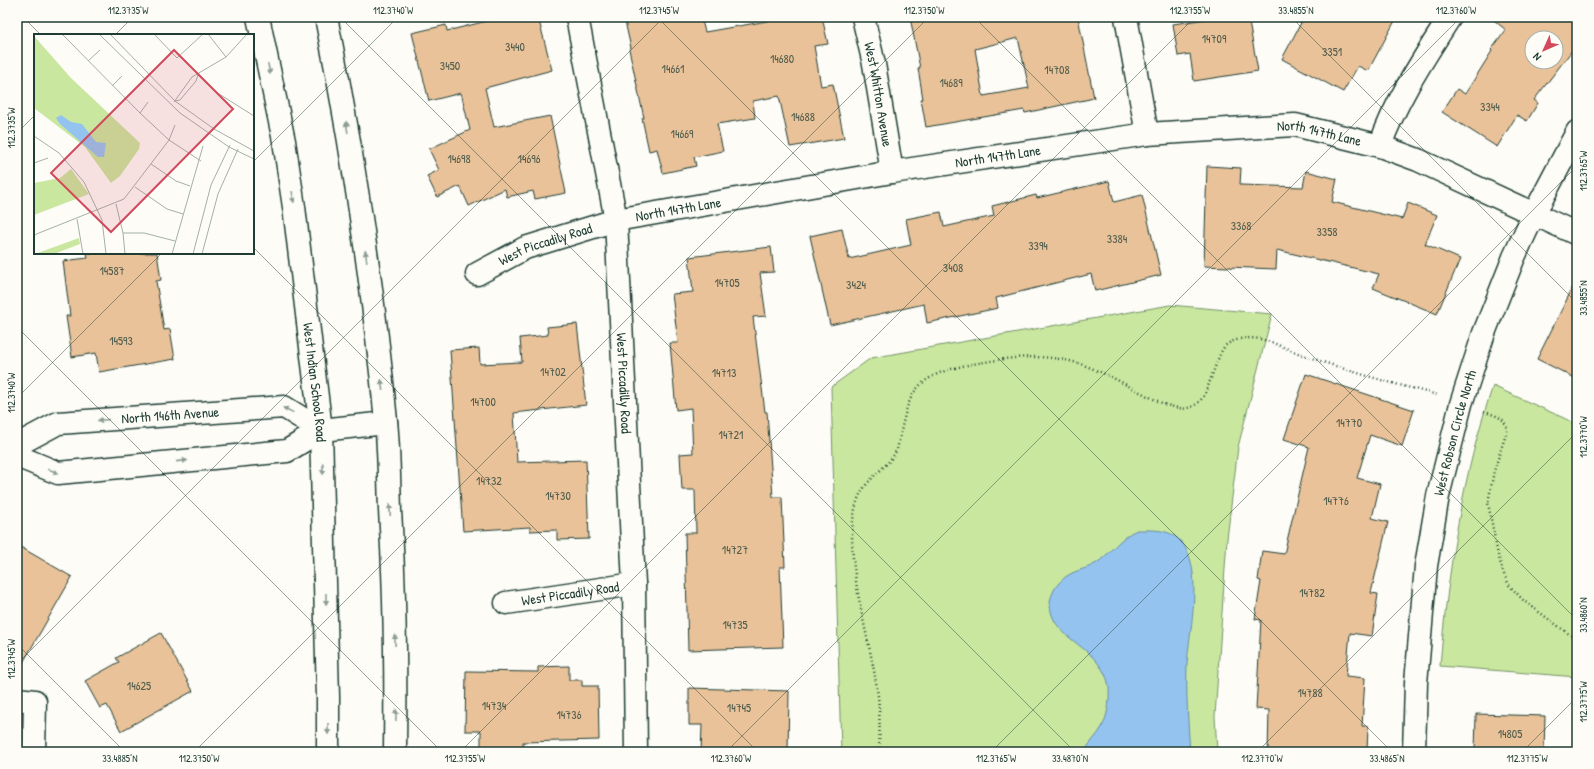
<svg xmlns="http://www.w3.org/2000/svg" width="1594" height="769" font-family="'Patrick Hand',sans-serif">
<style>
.green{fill:#c9e79e;stroke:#749269}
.water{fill:#95c3f0;stroke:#668da5}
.building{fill:#e9c299;stroke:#1f3d34;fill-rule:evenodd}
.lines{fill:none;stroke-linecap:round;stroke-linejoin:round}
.minor-casing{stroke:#1f3d34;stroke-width:25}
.major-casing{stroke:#1f3d34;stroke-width:25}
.path{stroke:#1f3d34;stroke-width:2.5;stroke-dasharray:1 3;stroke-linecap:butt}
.minor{stroke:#fdfcf7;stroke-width:22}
.major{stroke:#fdfcf7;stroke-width:22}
.oneway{fill:#8e9c96}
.ticks{fill:none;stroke:#1f3d34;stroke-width:1;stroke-opacity:0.45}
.labels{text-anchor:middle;stroke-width:4;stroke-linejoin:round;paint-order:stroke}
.number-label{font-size:12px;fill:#525e4d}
.street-label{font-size:14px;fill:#1f3d34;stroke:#fdfcf7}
.inset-road{fill:none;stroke:#a4b0a9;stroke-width:1}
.view{fill:#d1495b;fill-opacity:0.15;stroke:#d1495b;stroke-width:2}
.inset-edge{fill:none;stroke:#1f3d34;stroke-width:2}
.neatline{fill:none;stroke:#1f3d34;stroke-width:1.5}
.ticks-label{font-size:10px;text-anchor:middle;fill:#1f3d34}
</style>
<rect width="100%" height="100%" fill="#fdfcf7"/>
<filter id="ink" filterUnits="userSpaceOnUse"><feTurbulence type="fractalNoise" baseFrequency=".025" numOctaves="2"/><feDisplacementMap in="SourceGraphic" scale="8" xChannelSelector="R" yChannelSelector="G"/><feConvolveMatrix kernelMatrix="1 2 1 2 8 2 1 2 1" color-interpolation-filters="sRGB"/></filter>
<g filter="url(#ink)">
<!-- green -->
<g class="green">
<polygon points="1170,305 1272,314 1238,447 1227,539 1221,627 1215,716 1217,752 841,752 831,387 871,358"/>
<path d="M1493,386L1577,424V677L1440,666C1448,571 1462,476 1493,386Z"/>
</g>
<!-- water -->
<path class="water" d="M1137,530C1149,530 1163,529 1173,535C1208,555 1189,631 1187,664C1186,694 1188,723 1190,752H1084C1088,745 1094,739 1099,732C1107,721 1110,702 1109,688C1108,678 1103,669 1096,661C1081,642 1050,632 1050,603C1051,592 1058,582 1067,576C1076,570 1086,569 1095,564C1111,554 1119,537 1137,530Z"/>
<!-- building -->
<g class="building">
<polygon points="503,17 538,17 552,70 485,88 494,127 550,116 566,193 535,199 533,191 507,197 505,189 469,206 460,186 437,197 427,176 439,170 429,149 470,130 461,93 429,101 412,33 446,25 447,31"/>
<polygon points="624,17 701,17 705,32 790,17 822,17 828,44 814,46 821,86 833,84 844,138 790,147 779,96 753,101 755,118 717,124 723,151 694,157 696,166 663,173 657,149 649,151 642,118 644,118 629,49 631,48"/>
<path d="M910,17H1078L1094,98L1025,113L1024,110L926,127L921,99H923L918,68H920ZM1018,38L1029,88L983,96L975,49Z"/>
<polygon points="1220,17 1248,17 1258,71 1194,81 1190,54 1178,56 1173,24"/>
<polygon points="1304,17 1397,17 1368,71 1358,66 1343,92 1282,59"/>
<path d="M1490,17H1577V44L1534,100L1538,103L1527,121L1517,115L1497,147L1442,112L1457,89L1465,94L1492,51L1491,50L1506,30ZM1532,38H1556V62H1532Z"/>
<polygon points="1207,166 1241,168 1240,185 1303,187 1306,171 1337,179 1332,202 1402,219 1408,203 1437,215 1425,244 1460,259 1437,314 1373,288 1379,274 1277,250 1276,269 1204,266"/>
<polygon points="1109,181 1114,202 1142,195 1161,275 1095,291 1091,274 996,298 998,308 927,323 924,304 830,325 810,236 842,229 849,259 911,245 906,219 941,212 944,227 994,216 992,206 1036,195 1037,198"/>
<polygon points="771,247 774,272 760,273 766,316 753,317 765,412 767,412 773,497 782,497 785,567 780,567 783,647 688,650 685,533 696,533 695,490 682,490 680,454 693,453 691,408 676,410 670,343 678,343 672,294 693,292 689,257"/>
<polygon points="87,253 157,253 161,280 156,281 164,330 170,329 175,359 99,372 96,353 72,357 66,316 70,316 63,261 88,258"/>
<polygon points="1577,279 1577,379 1537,359"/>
<polygon points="577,324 586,405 514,413 517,462 586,460 589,539 557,540 557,530 530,531 530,527 463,531 450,350 479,348 480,364 522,362 520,338 548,335 547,327"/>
<polygon points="1306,374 1414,410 1402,446 1370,435 1357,478 1380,484 1372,518 1388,522 1371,593 1378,594 1372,636 1350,633 1346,676 1365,678 1362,726 1368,726 1367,752 1268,752 1269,710 1256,709 1261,620 1255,619 1261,581 1258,580 1262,551 1284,554 1309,447 1284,439"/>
<polygon points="17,545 72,577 17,673"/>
<polygon points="161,633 193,691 121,731 107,705 100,708 85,681 119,662 116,658"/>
<polygon points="569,666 569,680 582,680 582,686 598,686 599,740 523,742 523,748 481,748 481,731 465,731 466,671 538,672 538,667"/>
<polygon points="689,688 789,691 788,752 701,752 702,725 689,725"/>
<polygon points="1476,714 1545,716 1544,752 1475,752"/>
</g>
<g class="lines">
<defs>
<g id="minor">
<path id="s1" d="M577,17L616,220L634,584L636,752"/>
<path id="s2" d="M863,17L874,64L892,172"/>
<polyline points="1126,17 1147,134"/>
<path d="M1380,146C1396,100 1424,58 1450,17"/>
<path id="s3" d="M477,274L525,248L616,220L892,172L1147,134L1295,125L1380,146L1418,160L1577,234"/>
<path id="s4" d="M17,445L58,423L284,407L321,430"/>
<polyline points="17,456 58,473 287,451 321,430 386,423"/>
<path id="s5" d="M506,603L634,584"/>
<polyline points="17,699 35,701 34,752"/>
<path id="s6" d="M1414,752L1416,683L1426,566L1438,496L1461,404L1484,333L1514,257L1534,214L1577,132"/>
</g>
<g id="major">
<path id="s7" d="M258,17L284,141L294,207L321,430L328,697V752"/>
<path d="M326,17C353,151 373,286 386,421C389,451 389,481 390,510C395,591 396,671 395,752"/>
</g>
</defs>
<!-- minor casing -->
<use href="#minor" class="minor-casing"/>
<!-- major casing -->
<use href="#major" class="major-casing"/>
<!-- path -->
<g class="path">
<path d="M1484,412C1495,415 1507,418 1507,431L1494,471L1488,503L1498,555L1503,572L1509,585L1524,601L1577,640"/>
<path d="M879,752C880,729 880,705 876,682C868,631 840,547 858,499C867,476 888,469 897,449C902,431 904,407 915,391C928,374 949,369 968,365C1010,357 1051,351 1091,368C1116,378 1140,393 1164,404C1182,410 1192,412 1204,396C1209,386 1219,352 1225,346C1234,338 1249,337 1260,339C1277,343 1293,352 1309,357C1351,372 1394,384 1438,395"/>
</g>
<!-- minor -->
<use href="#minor" class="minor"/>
<!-- major -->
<use href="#major" class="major"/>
</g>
<!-- one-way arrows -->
<defs><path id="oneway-solid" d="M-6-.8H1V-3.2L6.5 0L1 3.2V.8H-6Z"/></defs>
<g class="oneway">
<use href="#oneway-solid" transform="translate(269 69) rotate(78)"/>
<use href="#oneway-solid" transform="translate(347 127) rotate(-98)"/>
<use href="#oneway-solid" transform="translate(293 197) rotate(81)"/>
<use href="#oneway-solid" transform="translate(366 256) rotate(-98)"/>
<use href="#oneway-solid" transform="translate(382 385) rotate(-96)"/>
<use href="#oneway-solid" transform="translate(288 410) rotate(-154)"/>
<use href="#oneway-solid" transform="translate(103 420) rotate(176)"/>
<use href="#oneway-solid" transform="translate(182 461) rotate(-6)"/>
<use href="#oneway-solid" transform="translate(323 469) rotate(89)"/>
<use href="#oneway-solid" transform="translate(53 471) rotate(20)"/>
<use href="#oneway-solid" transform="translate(390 510) rotate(-93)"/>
<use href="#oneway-solid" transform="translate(326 599) rotate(89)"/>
<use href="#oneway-solid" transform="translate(395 640) rotate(-91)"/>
<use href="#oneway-solid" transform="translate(396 715) rotate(-89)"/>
<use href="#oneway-solid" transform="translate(328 729) rotate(90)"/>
</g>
</g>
<!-- ticks -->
<path class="ticks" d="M23,17L41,35M340,17L1075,752M657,17L1392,752M974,17L1577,620M1291,17L1577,303M115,35L133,17M17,133L35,115M253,162L398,17M253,247L758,752M17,327L442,752M17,398L162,253M17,644L125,752M17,664L664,17M194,752L929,17M460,752L1195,17M726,752L1461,17M991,752L1577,166M1257,752L1577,432M1522,752L1577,697"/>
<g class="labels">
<!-- number labels -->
<g class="number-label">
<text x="1214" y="43">14709</text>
<text x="515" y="51">3440</text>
<text x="1332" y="56">3351</text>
<text x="782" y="63">14680</text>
<text x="450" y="70">3450</text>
<text x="673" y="73">14661</text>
<text x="1057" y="74">14708</text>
<text x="951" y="87">14689</text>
<text x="1490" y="111">3344</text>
<text x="803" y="121">14688</text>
<text x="682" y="138">14669</text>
<text x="459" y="163">14698</text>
<text x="529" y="163">14696</text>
<text x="1241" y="230">3368</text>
<text x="1327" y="236">3358</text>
<text x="1117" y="243">3384</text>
<text x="1038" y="250">3394</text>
<text x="953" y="272">3408</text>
<text x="112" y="275">14587</text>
<text x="727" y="287">14705</text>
<text x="856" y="289">3424</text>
<text x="121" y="345">14593</text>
<text x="553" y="376">14702</text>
<text x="724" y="377">14713</text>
<text x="483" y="406">14700</text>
<text x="1349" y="427">14770</text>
<text x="731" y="439">14721</text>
<text x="489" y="485">14732</text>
<text x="558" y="500">14730</text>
<text x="1336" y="505">14776</text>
<text x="735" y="554">14727</text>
<text x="1312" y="597">14782</text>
<text x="735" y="629">14735</text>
<text x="139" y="690">14625</text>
<text x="1310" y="697">14788</text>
<text x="494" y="710">14734</text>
<text x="739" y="712">14745</text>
<text x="569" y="719">14736</text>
<text x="1510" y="738">14805</text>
</g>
<!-- street labels -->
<g class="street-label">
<text dy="5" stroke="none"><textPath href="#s2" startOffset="79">West Whitton Avenue</textPath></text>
<text dy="5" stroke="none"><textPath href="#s3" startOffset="861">North 147th Lane</textPath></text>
<text dy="5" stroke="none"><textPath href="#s3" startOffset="537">North 147th Lane</textPath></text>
<text dy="5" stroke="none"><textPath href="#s3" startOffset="213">North 147th Lane</textPath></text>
<text dy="5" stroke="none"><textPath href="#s3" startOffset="75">West Piccadily Road</textPath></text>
<text dy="5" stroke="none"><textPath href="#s7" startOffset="370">West Indian School Road</textPath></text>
<text dy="5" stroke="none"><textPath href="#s1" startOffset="370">West Piccadilly Road</textPath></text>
<text dy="5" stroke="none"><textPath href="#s4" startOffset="159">North 146th Avenue</textPath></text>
<text dy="5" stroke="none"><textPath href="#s6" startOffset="323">West Robson Circle North</textPath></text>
<text dy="5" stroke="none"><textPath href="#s5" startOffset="65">West Piccadily Road</textPath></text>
</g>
</g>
<!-- overview -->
<g transform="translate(34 34)">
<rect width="220" height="220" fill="#fdfcf7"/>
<path d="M0,2L37,44L106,109L105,115L86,142L77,149L51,113L0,74ZM37,135L55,160L0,181V149L26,144ZM45,204L46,210L20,220H1Z" fill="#c9e79e"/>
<path d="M27,81L37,88L48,90L62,108L72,109L70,123H64L26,90L22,84Z" fill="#95c3f0"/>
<path class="inset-road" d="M28,0L106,79L135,106L167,127M65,0L146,79L195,113L220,125M76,0L141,67L180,95L220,117M120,0L143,24L169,0M174,0L192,23M54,27L66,16M164,41L182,58L220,82M78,52L88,42M141,67L146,66L162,47L164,41M140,68L158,43L192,23L213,0M106,79L114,68M0,102L25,119L50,148L68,186L72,220M0,129L14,124M117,130L142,147L156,152M101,153L133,175L149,180M82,170L89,199L91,220M43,185L49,220M89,199H110L141,207M0,201L90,165L135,106L141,91M138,220L169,112M159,220L177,151L196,111M168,220L184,160L204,115"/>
<path class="view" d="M140,16L199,75L77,198L17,139Z"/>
<rect width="220" height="220" class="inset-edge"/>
</g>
<!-- margin -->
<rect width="1594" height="769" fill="none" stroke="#fdfcf7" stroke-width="44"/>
<!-- north arrow -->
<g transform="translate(1544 50) rotate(225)"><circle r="19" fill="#fdfcf7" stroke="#a4b0a9"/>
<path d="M0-3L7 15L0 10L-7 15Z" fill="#d1495b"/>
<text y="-6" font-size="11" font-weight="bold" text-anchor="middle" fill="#1f3d34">N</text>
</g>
<rect x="22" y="22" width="1550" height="725" class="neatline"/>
<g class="ticks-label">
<text x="128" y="14">112.3735°W</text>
<text x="393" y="14">112.3740°W</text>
<text x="659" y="14">112.3745°W</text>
<text x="924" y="14">112.3750°W</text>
<text x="1190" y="14">112.3755°W</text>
<text x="1296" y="14">33.4855°N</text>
<text x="1456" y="14">112.3760°W</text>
<text transform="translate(11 128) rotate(-90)" y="4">112.3735°W</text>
<text transform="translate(1583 171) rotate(-90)" y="4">112.3765°W</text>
<text transform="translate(1583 298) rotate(-90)" y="4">33.4855°N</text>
<text transform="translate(11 393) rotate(-90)" y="4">112.3740°W</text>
<text transform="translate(1583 437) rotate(-90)" y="4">112.3770°W</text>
<text transform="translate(1583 615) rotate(-90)" y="4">33.4860°N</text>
<text transform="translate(11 659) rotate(-90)" y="4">112.3745°W</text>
<text transform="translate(1583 702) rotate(-90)" y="4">112.3775°W</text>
<text x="120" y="762">33.4885°N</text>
<text x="199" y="762">112.3750°W</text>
<text x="465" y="762">112.3755°W</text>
<text x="731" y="762">112.3760°W</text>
<text x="996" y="762">112.3765°W</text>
<text x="1070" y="762">33.4870°N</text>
<text x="1262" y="762">112.3770°W</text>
<text x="1387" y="762">33.4865°N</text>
<text x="1527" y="762">112.3775°W</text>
</g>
</svg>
